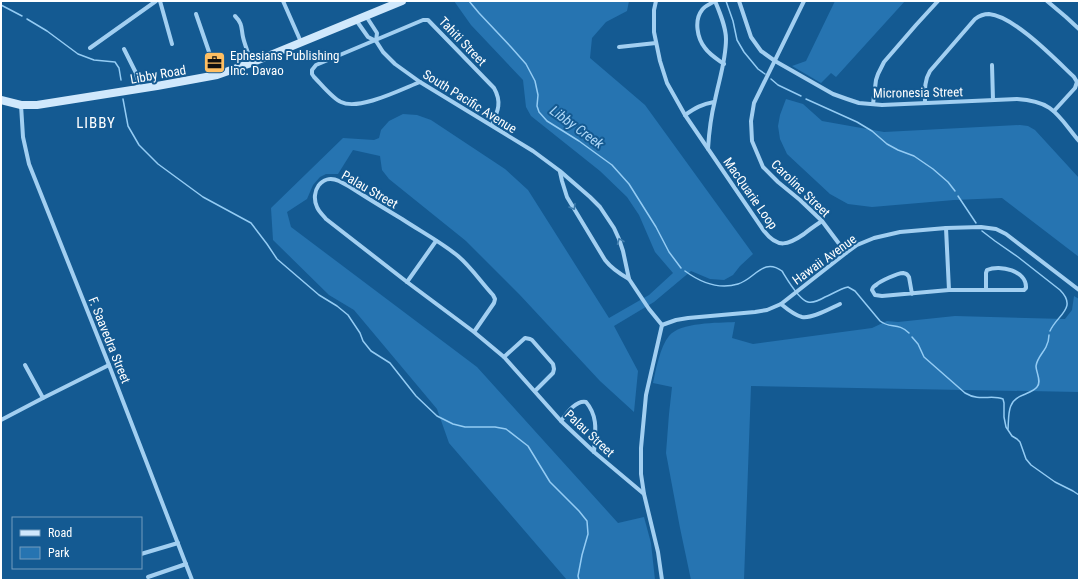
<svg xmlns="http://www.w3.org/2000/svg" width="1080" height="581" font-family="'Roboto Condensed',sans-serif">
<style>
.green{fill:#2674b1}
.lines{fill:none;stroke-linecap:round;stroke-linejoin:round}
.stream{stroke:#94ccf4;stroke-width:1.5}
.minor{stroke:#a2cff1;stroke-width:4}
.secondary{stroke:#d0e8fc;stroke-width:8}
.oneway{stroke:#3f7dae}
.labels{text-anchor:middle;stroke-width:4;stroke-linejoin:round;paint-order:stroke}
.street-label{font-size:13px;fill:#fff;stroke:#145a92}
.poi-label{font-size:13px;fill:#fff;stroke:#145a92;text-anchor:start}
.water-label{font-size:14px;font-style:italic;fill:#aed8f8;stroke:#145a92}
.quarter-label{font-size:15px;letter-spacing:1px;fill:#fff;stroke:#145a92}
</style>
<rect width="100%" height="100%" fill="#145a92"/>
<!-- green -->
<g class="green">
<polygon points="454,1 629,1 627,11 606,22 592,38 590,58 645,105 753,254 740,266 733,275 724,280 710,279 691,271 654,302 614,326 638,371 634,412 600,381 519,294 466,241 389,179 382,170 380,156 353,150 338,174 326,174 320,177 313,185 307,199 287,212 291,227 477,367 618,523 644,517 651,543 655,580 567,580 449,443 437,409 354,310 329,295 273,240 271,208 343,138 374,140 379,138 381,130 389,121 403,114 417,115 431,120 505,169 528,190 609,318 649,295 673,273 655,252 639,215 627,197 600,171 531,116 526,107 523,80 471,25"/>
<polygon points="835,1 905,1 836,77 831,73 821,83 792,66 806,61"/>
<polygon points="786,99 803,104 822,121 884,132 1020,125 1028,126 1035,130 1079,178 1079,257 1002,198 954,200 872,207 848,204 830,194 787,154 780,139 778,126 780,115"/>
<path d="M1074,296L1079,299V392L751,386L744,580H691L680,528L666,453L669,414L672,387L653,383C656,369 660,347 669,336C680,322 718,323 735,322L732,338L753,344L872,328L887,321L898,322L955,316L1065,319L1072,310Z"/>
</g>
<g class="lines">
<!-- stream -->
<g class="stream">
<polyline points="469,1 479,13 511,47 526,64 535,81 538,95 537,106 539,112 547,121 579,141 612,165 629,184 656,227 669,252 681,268"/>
<polyline points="726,1 733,21 737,40 744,52 758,69 765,74"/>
<polyline points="1,5 22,16"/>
<polyline points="27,19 47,31 78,54 94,60 115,62 119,68 121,80"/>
<polyline points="771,79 778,85 801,96"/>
<polyline points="123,99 128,126 139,145 158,164 203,197 251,223 267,244 277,259 319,295 337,306 348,315 360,333 363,341 371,351 390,363 416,396 437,416 453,424 465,427 495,427 506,429 528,446 550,482 579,511 587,521 588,534 582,555 578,576 579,580"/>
<polyline points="806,99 857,122 872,131 887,144 898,150 914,156 933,169 948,182 955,191"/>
<polyline points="958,196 976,223"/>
<path d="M982,231L995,241L1018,257L1060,290C1078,308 1057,315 1050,331"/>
<path d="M685,271C700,282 719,290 738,284C755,279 763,257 782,271C787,279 799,300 808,302C813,303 820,300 825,297C833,294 839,289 848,287L855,291L880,321C890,329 898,322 909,333"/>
<path d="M912,337L918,344L924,357L965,393C980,402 991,394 1003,399L1004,403V417L1006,427L1012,436L1017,439L1020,442L1026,459L1031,465L1055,482L1073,491L1079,495"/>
<path d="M1008,429C1009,414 1007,401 1023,395C1027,393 1034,391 1037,387C1042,382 1036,372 1036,366C1037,358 1043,353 1046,347C1048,343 1049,339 1049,335"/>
</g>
<!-- minor -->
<g class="minor">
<polyline points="160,1 172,44"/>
<polyline points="283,1 301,42"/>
<path d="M656,1L654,10V32L660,61L667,83L685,115L764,231C778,249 788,245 804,234C810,229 816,225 822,221"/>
<path d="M715,1C711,4 705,5 702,10C694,20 697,38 705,48C710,55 717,59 724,64"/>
<path d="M739,1L751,37L761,51L775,61L833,94L847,99L859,103L882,105L1017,99C1054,101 1058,116 1079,141"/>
<polyline points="804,1 754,103 751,121 752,141 763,167 778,182 800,200 822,221 846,253"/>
<polyline points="1047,1 1066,17 1079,29"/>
<polyline points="196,14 217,75"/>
<path d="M235,16C243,24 241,28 243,37C245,46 249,54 251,63"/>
<polyline points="366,16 377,33 376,41"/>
<polyline points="356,20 368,37 376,41 383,52 395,64 420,82 533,151 560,171 590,197 600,207 614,228 619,239 623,251 629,279 649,309 662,325 646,395 641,448 641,474 644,494 658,552 662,580"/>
<polyline points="619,47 656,43"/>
<polyline points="90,48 156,1"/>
<polyline points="124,49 136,73 139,89"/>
<polyline points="992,65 993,100"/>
<path d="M420,82C402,89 359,111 341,102C333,99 321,84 314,77L312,74V70L316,65L423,20H428L494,88C502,102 498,111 492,125"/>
<path d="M925,103C925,91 924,81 930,71L975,19C979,16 984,14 989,14C1014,16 1056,60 1074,77L1077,82L1075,88L1054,111"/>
<polyline points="873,104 876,80 878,74 884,62 916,25 938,1"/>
<polyline points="21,105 23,137 29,164 109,365 192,580"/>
<path d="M685,115C695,108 702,104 714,102"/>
<path d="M708,149C709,132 711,116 715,100C719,80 726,60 726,39C726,27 720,13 715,1"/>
<path d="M560,172L562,181L567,197L605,260C612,269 620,274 629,279"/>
<polyline points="946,228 949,290"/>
<polyline points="407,282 436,241"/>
<path d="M912,294L909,277C907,274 907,274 903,273C898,273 880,281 876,285C873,287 873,287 872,290L875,295L882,296L949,290H1024L1026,288C1027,271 1000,264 987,270L986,273V290"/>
<path d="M781,304C787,309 794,315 802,317C812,319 831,308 840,304"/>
<polyline points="662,325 676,320 688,318 755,312 767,310 781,304 846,253 857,245 874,238 900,232 946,228 981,227 996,229 1006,234 1079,290"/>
<path d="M474,332L494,303L495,299L493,295C481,282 471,267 458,256C441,242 420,231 402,219C387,210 372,201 358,192C352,188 345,184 339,181C321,173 310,192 317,207C319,212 323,215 326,219L407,282L474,332L504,357L561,421L594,452L644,494"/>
<polyline points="504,357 525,338 530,339 532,340 553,364 554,369 553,373 535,391"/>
<polyline points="25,365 43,398"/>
<polyline points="1,420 43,398 109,365"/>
<path d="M561,421C567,413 576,400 586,402C599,417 595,434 594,452"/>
<polyline points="141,554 178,543"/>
<polyline points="148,577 186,564"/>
</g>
<!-- secondary -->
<polyline class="secondary" points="1,100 21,105 37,105 157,86 217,75 251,63 402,1"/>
</g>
<!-- one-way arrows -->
<defs><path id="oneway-chevron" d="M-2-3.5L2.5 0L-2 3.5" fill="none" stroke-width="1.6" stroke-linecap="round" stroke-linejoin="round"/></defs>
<g class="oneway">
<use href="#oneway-chevron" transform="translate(573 207) rotate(59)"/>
<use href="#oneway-chevron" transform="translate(620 241) rotate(-112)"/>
</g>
<!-- icons -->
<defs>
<symbol id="office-square" viewBox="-11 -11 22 22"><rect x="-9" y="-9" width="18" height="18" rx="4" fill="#ffbf62" stroke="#145a92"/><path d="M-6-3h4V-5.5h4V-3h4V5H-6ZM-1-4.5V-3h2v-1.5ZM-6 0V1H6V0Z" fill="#111"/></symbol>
</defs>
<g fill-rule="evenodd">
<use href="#office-square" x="202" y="50" width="25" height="25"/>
</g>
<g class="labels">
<!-- street labels -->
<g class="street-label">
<text transform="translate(463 41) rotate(46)" y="5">Tahiti Street</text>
<text transform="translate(158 74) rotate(-10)" y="5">Libby Road</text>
<text transform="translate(918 92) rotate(-1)" y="5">Micronesia Street</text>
<text transform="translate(470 101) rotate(32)" y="5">South Pacific Avenue</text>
<text transform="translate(801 188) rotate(44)" y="5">Caroline Street</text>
<text transform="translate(370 189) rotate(30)" y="5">Palau Street</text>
<text transform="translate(751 193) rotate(55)" y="5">MacQuarie Loop</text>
<text transform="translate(824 259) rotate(-36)" y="5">Hawaii Avenue</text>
<text transform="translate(110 340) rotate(68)" y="5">F. Saavedra Street</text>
<text transform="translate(590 433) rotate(43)" y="5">Palau Street</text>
</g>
<!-- poi labels -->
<g class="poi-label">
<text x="230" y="60">Ephesians Publishing<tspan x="230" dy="15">Inc. Davao</tspan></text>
</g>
<!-- water labels -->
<g class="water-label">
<text transform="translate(577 127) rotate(36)" y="5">Libby Creek</text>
</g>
<!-- quarter labels -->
<g class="quarter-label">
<text x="96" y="128">LIBBY</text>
</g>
</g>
<!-- border -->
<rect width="1080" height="581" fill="none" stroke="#ffffff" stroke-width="4"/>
<!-- legend -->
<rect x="12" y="517" width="130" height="52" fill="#145a92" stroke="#729cbe"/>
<rect x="20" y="530" width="20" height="6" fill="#d0e8fc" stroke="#729cbe"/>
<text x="48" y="537" font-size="12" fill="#ffffff">Road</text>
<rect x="20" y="547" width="20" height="12" fill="#2674b1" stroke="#729cbe"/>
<text x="48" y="557" font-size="12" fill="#ffffff">Park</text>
</svg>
